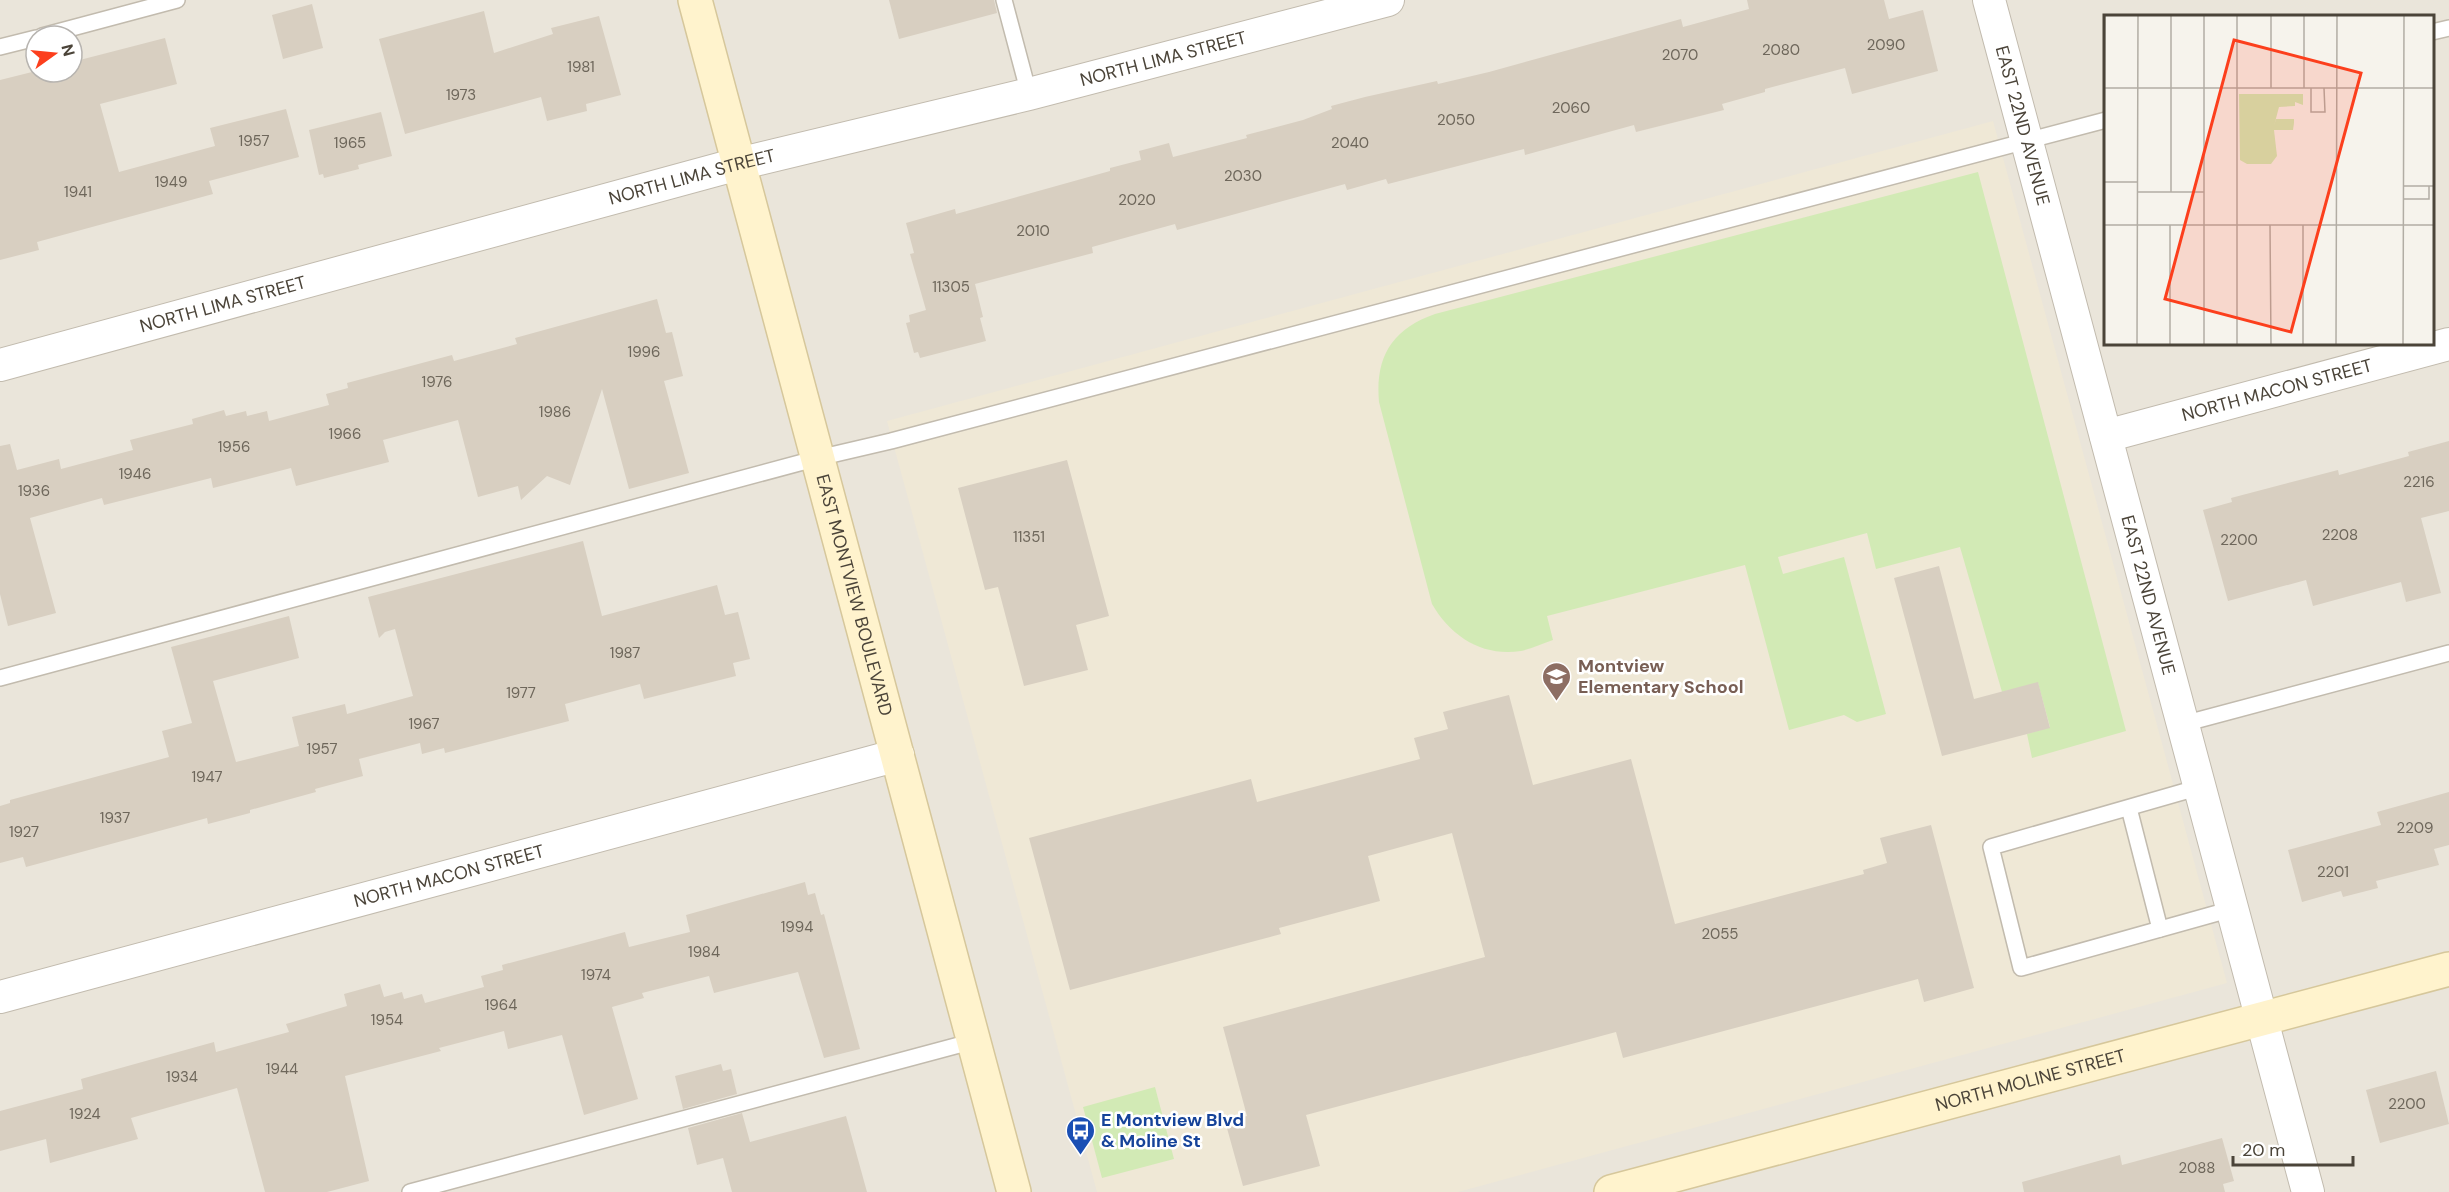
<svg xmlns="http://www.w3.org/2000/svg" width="2449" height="1192" font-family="'DM Sans',sans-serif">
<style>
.residential{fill:#eae5da;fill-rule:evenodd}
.education{fill:#efe8d6}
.green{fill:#d2eab5}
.building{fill:#d8cfc1}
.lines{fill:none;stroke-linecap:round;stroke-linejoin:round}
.lane-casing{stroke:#c2bbae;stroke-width:18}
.street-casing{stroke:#c2bbae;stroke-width:34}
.secondary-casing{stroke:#d6c79b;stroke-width:36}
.lane{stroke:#fff;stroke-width:15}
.street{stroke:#fff;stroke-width:32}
.secondary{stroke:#fff3cd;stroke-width:33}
.labels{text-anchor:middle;stroke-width:5;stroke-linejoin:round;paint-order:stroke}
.number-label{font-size:15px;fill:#6e675b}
.street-label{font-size:18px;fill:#4b4439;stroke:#fff}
.education-label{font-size:18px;font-weight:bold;fill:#785e54;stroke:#fff;text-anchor:start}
.transit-label{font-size:18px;font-weight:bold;fill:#164399;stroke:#fff;text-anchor:start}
.inset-road{fill:none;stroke:#b2ada4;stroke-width:1.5}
.view{fill:#fc3f1d;fill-opacity:0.15;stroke:#fc3f1d;stroke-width:3}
.inset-edge{fill:none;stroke:#4b4439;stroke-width:3}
</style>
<rect width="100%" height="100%" fill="#f6f3ec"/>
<!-- residential -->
<path class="residential" d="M0,0H2449V1192H0ZM2106,16H2432V344H2106ZM36,36H72V72H36Z"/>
<!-- education -->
<polygon class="education" points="1993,121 2227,983 1458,1192 1097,1192 887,421"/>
<!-- green -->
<g class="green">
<path d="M1978,172L2126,731L2032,758L2027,734L2050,727L2038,683L2002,692L1960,547L1876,569L1867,533L1778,557L1783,574L1844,557L1886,714L1857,722L1844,715L1789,730L1745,565L1547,616L1553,640C1543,643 1532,649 1521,651C1483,657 1451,637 1432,604L1379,402C1375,357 1392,329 1435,314Z"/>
<polygon points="1155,1087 1174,1159 1102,1178 1083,1107"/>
</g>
<!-- building -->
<g class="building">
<polygon points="889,0 994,0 997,13 899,39"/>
<polygon points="1747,0 1884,0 1889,19 1923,10 1938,71 1852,94 1845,68 1765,89 1765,92 1722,104 1724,110 1636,132 1634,125 1525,155 1524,149 1388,184 1386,179 1347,190 1345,184 1177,230 1175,224 1092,247 1093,253 975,284 983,317 980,318 986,341 920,358 918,352 914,353 906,323 910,322 909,315 926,310 910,254 914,253 906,223 955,209 956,214 1110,171 1110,168 1141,160 1139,151 1169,143 1173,157 1247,138 1246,135 1303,120 1332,109 1331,106 1365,97 1437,81 1438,84 1489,72 1681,19 1683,27 1749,9"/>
<polygon points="312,4 323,48 283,59 272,15"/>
<polygon points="484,11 494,53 553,34 551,28 599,16 621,95 586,104 587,111 547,121 541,97 405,134 379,39"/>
<polygon points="165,38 177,84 100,104 119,172 215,146 210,128 286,109 299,157 209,181 213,194 37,242 39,250 0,260 0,80 36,71 72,72 72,62"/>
<polygon points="381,112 392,156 358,165 359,169 324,178 323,174 319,175 309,130"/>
<polygon points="657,299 666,333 672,332 683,376 664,381 689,473 629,489 602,389 570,485 547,476 521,500 518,486 478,497 458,420 383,440 389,462 296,486 291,468 213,488 211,478 104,505 102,498 30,518 56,613 8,626 0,594 0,446 10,444 17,470 59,459 61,469 133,450 130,440 193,424 192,419 224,410 226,416 246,411 247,416 267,411 269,421 329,405 326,394 348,388 347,383 452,355 454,361 517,344 515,338"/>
<polygon points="2449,441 2449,511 2421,518 2441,593 2406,602 2401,582 2313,606 2306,580 2228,601 2203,510 2232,502 2231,498 2338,470 2339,475 2409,456 2408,452"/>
<polygon points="1067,460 1109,616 1076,625 1088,670 1024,686 998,587 985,590 958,488"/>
<polygon points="583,541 602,616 717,585 725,615 738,612 750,659 733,663 736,676 644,699 640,684 565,704 569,721 492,741 445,753 444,748 422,754 420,743 359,759 363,776 315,789 316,792 250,810 250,813 208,824 207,818 26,867 23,857 0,863 0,806 10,803 10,800 169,757 162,731 192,723 171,647 289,616 299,658 213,681 236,762 299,746 292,717 345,704 347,714 413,696 395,629 385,632 379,638 368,597"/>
<polygon points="1939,566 1974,699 2038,682 2050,728 1942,756 1894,578"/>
<polygon points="1509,695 1533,785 1631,759 1675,924 1864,874 1863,870 1887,863 1880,838 1931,825 1974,988 1924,1002 1918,979 1623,1058 1616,1032 1306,1115 1320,1166 1243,1186 1225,1121 1247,1116 1223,1027 1485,957 1452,833 1368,856 1380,901 1279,928 1281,934 1070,990 1029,838 1251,779 1257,802 1420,759 1414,738 1448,729 1443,712"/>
<polygon points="2449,792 2449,845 2434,849 2439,865 2376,881 2378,888 2343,897 2341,891 2302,902 2288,850 2381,825 2377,812"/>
<polygon points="805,882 808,895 815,893 821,915 824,914 860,1049 824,1058 798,972 714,993 709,976 642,993 644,998 612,1007 638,1099 584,1115 562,1035 508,1049 504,1031 439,1048 441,1051 345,1076 369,1181 327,1192 265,1192 237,1088 131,1118 138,1139 50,1163 46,1139 0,1151 0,1111 83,1089 81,1079 214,1042 216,1052 289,1032 286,1024 347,1006 344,994 380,984 384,997 402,992 404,999 422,994 425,1003 484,987 481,976 503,970 502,965 625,932 629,947 690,932 686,915"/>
<polygon points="721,1064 723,1071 731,1069 737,1094 683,1109 675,1076"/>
<polygon points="2436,1071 2449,1124 2380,1143 2366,1090"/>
<polygon points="742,1113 750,1142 846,1116 867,1192 732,1192 723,1158 697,1165 688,1128"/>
<polygon points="2222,1138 2234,1181 2223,1184 2225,1192 2024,1192 2022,1182 2120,1155 2122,1165"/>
</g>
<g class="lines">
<defs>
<g id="lane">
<polyline points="1004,0 1029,94"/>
<polyline points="2432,32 2449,28"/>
<polyline points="42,36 177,0"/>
<polyline points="0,47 36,38"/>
<polyline points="0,678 818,458 891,441 2106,120"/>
<polyline points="2183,724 2449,653"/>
<polyline points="2200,787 1991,847 2021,968 2232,909"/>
<polyline points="2129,808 2160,929"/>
<polyline points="410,1192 974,1041"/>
</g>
<g id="street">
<path id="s1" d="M1989,0L2308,1192"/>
<path id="s2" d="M0,365L738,164L1029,94L1388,0"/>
<path id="s3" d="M2106,436L2449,344"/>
<path id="s4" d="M0,997L898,755"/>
</g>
<g id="secondary">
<path id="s5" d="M695,0L1014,1192"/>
<path id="s6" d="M1611,1192L2449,969"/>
</g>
</defs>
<!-- lane casing -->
<use href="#lane" class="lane-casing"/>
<!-- street casing -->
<use href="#street" class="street-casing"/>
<!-- secondary casing -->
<use href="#secondary" class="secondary-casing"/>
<!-- lane -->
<use href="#lane" class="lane"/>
<!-- street -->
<use href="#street" class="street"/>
<!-- secondary -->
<use href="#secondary" class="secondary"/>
</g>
<!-- icons -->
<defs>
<symbol id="school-pin" viewBox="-11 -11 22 30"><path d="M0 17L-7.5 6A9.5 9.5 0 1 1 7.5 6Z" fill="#8d6e63" stroke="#fff"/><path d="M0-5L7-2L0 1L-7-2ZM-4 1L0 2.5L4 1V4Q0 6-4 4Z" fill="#fff"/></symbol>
<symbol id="bus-pin" viewBox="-11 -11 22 30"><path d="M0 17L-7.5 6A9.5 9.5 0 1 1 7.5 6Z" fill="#1a4fb4" stroke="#fff"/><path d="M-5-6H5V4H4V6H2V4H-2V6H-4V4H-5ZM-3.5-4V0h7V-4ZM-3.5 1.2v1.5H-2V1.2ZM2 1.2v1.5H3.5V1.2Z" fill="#fff"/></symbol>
</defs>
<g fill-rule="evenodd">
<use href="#school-pin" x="1540" y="660" width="33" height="45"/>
<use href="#bus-pin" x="1064" y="1114" width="33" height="45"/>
</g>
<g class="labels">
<!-- number labels -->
<g class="number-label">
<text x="1886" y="50">2090</text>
<text x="1781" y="55">2080</text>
<text x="1680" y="60">2070</text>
<text x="581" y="72">1981</text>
<text x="461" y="100">1973</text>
<text x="1571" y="113">2060</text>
<text x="1456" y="125">2050</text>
<text x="254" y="146">1957</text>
<text x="350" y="148">1965</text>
<text x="1350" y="148">2040</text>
<text x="1243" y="181">2030</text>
<text x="171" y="187">1949</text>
<text x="78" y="197">1941</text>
<text x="1137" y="205">2020</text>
<text x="1033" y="236">2010</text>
<text x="951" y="292">11305</text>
<text x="644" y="357">1996</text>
<text x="437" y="387">1976</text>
<text x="555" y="417">1986</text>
<text x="345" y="439">1966</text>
<text x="234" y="452">1956</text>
<text x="135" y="479">1946</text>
<text x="2419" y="487">2216</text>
<text x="34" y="496">1936</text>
<text x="2340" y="540">2208</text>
<text x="1029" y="542">11351</text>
<text x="2239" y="545">2200</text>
<text x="625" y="658">1987</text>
<text x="521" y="698">1977</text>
<text x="424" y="729">1967</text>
<text x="322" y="754">1957</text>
<text x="207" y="782">1947</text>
<text x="115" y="823">1937</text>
<text x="2415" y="833">2209</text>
<text x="24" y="837">1927</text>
<text x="2333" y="877">2201</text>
<text x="797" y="932">1994</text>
<text x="1720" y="939">2055</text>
<text x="704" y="957">1984</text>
<text x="596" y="980">1974</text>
<text x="501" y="1010">1964</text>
<text x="387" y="1025">1954</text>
<text x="282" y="1074">1944</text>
<text x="182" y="1082">1934</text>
<text x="2407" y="1109">2200</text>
<text x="85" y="1119">1924</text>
<text x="2197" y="1173">2088</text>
</g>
<!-- street labels -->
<g class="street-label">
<text dy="6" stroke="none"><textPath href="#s2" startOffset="1203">NORTH LIMA STREET</textPath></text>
<text dy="6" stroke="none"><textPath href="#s1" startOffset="130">EAST 22ND AVENUE</textPath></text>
<text dy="6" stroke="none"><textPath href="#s2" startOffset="717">NORTH LIMA STREET</textPath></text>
<text dy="6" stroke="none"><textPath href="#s2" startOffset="231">NORTH LIMA STREET</textPath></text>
<text dy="6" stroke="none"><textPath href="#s3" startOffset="177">NORTH MACON STREET</textPath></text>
<text dy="6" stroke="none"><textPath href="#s5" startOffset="616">EAST MONTVIEW BOULEVARD</textPath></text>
<text dy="6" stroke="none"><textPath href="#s1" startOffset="616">EAST 22ND AVENUE</textPath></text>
<text dy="6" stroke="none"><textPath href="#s4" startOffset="465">NORTH MACON STREET</textPath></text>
<text dy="6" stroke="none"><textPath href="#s6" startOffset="434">NORTH MOLINE STREET</textPath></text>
</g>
<!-- education labels -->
<g class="education-label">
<text x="1578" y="672">Montview<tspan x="1578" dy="21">Elementary School</tspan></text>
</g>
<!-- transit labels -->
<g class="transit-label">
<text x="1101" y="1126">E Montview Blvd<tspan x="1101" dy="21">&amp; Moline St</tspan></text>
</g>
</g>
<!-- overview -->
<g transform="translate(2104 15)">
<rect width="330" height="330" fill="#f6f3ec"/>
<path d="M135,79H199V90L191,87V91L175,92L170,111L172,104H190V108L189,115H170L173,141L167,149H143L136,145Z" fill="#d2eab5"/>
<path class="inset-road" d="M167,0V73M200,0V73M0,73H330M207,73V97H221L220,73M0,155L1,0M0,167H34M299,171H330M34,177H100M67,177V0M299,184H325V171M0,210H330M166,210L167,330M0,238V210M33,330L34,0M66,330V210M100,330V0M133,330V0M199,330V210M232,330L233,0M299,330L300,0"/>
<path class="view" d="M130,25L257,58L187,317L61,284Z"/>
<rect width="330" height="330" class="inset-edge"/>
</g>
<!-- north arrow -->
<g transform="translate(54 54) rotate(75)"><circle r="28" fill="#ffffff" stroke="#b7b4b0" stroke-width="1.5"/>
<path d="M0-4.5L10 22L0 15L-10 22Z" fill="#fc3f1d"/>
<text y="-9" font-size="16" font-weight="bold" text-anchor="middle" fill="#4b4439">N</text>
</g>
<!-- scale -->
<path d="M2233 1156v9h120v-9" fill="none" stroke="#4b4439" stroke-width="3"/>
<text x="2242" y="1156" font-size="18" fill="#4b4439" stroke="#ffffff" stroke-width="4.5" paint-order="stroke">20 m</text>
</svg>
